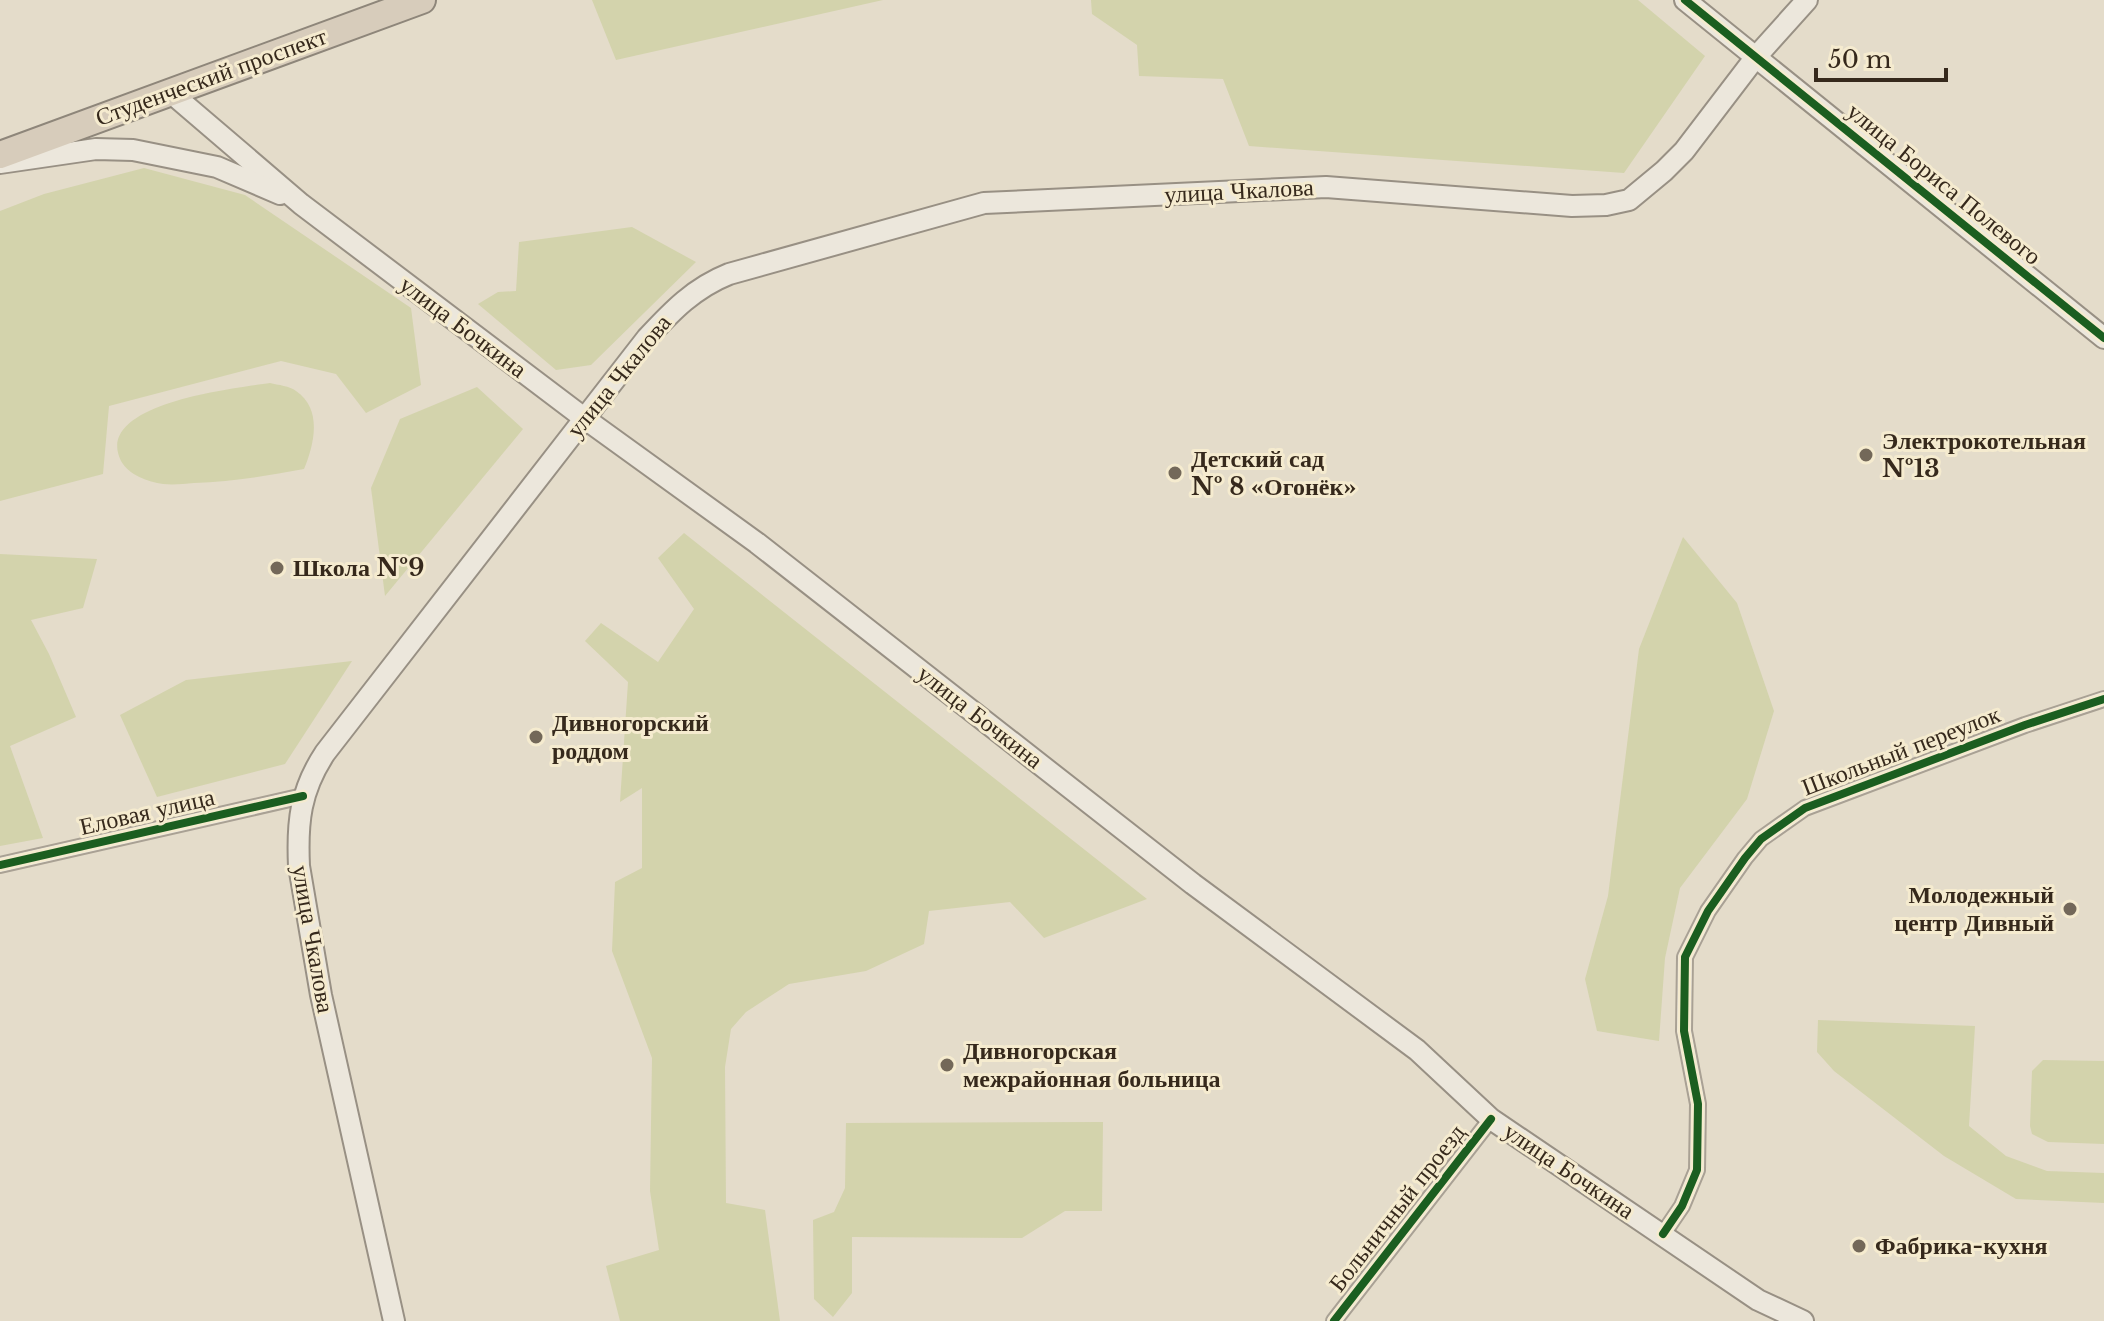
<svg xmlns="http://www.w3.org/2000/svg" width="2104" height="1321" font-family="'Libre Baskerville',serif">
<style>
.green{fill:#d3d3ac}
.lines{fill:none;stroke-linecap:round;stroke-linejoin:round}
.street-casing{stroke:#a9a194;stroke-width:18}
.secondary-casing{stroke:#989084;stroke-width:24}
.highway-casing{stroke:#8e867a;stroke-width:30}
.street{stroke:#ece7dc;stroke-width:14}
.secondary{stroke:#ece7dc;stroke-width:20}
.highway{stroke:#d7ccbb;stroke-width:26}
.cycleway-casing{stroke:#f5ebcf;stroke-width:13}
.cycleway{stroke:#1b5e20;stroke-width:8}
.poi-dot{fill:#736859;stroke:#f5ebcf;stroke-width:3}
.labels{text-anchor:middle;stroke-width:6;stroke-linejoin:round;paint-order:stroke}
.street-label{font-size:24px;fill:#36291c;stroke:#f5ebcf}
.poi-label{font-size:24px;font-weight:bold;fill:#36291c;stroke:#f5ebcf;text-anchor:start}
</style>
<rect width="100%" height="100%" fill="#e4dcca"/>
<!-- green -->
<g class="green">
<polygon points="592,0 883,0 616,60"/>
<polygon points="1091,0 1638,0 1705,56 1624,173 1249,146 1223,79 1139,76 1137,45 1092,14"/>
<polygon points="144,168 245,195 411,308 421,385 366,413 336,374 281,361 109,406 103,474 0,501 0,211 44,194"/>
<polygon points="632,227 696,262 591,365 556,370 478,304 498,292 516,291 519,242"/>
<path d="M270,383C278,385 290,386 296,391C323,409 314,445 304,469C266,476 231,482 194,483C184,484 173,485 163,484C148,482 129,475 121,461C92,403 237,388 270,383Z"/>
<polygon points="477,387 523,429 385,596 371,488 400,419"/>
<polygon points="684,533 1147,899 1044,938 1010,902 929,911 924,944 866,971 789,984 746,1012 731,1029 725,1067 726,1203 765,1210 780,1321 620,1321 606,1266 659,1250 650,1191 652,1058 612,951 615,882 642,868 642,788 620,802 628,682 585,641 601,623 658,662 694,609 658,558"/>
<polygon points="1683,537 1737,603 1774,711 1747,799 1680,888 1665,958 1659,1041 1597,1031 1585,979 1608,896 1639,649"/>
<polygon points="0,554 97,559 83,608 31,620 49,654 76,717 10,746 43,838 0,846"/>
<polygon points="352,661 285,764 157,797 120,715 186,680"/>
<polygon points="1818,1020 1975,1026 1969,1126 2006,1156 2047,1171 2104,1173 2104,1203 2016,1199 1944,1156 1834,1071 1817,1052"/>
<polygon points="2043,1060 2104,1061 2104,1144 2048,1142 2032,1134 2030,1126 2032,1071"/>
<polygon points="1103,1122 1102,1211 1065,1211 1022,1238 852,1237 852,1293 833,1317 814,1299 813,1220 834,1212 845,1188 846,1123"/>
</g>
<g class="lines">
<defs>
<g id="street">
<polyline points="0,865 303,796"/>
<polyline points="1663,1234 1682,1206 1697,1170 1698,1104 1684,1031 1685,957 1708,911 1745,858 1761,839 1805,808 2025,725 2104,699"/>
<polyline points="1334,1321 1491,1119"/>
</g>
<g id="secondary">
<polyline points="1685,0 2104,338"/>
<polyline points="170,92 301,204 584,418 757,543 1193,884 1417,1050 1491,1119 1758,1300 1803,1321"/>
<polyline points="0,163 96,149 133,150 217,167 280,194"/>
<path d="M394,1321L321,995L299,866C297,822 300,791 325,753L647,338C672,311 694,288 729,274L984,203L1326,187L1572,206L1606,205L1629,200L1664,171L1684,151L1755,58L1807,0"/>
</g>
<polyline id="highway" points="0,155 422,0"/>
</defs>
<!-- street casing -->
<use href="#street" class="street-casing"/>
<!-- secondary casing -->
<use href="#secondary" class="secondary-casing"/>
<!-- highway casing -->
<use href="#highway" class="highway-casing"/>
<!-- street -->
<use href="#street" class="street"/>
<!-- secondary -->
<use href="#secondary" class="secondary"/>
<!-- highway -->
<use href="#highway" class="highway"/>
<defs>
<g id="cycleway">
<polyline points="1685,0 2104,338"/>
<polyline points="0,865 303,796"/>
<polyline points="1663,1234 1682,1206 1697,1170 1698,1104 1684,1031 1685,957 1708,911 1745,858 1761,839 1805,808 2025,725 2104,699"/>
<polyline points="1334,1321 1491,1119"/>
</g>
</defs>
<!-- cycleway casing -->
<use href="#cycleway" class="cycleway-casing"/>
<!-- cycleway -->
<use href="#cycleway" class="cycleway"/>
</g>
<!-- markers -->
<g class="poi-dot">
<circle cx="1866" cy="455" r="8"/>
<circle cx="1175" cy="473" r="8"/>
<circle cx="277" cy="568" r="8"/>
<circle cx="536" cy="737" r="8"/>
<circle cx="2070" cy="909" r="8"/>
<circle cx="947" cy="1065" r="8"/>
<circle cx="1859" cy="1246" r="8"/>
</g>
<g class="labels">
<!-- street labels -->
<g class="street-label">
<text transform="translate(211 77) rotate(-20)" y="8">Студенческий проспект</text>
<text transform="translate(1944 184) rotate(39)" y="8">улица Бориса Полевого</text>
<text transform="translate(1239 191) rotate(-3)" y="8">улица Чкалова</text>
<text transform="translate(463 327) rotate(37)" y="8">улица Бочкина</text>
<text transform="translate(619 376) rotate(-51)" y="8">улица Чкалова</text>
<text transform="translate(980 717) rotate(38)" y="8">улица Бочкина</text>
<text transform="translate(1901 751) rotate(-21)" y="8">Школьный переулок</text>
<text transform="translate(147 812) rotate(-13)" y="8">Еловая улица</text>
<text transform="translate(313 939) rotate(80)" y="8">улица Чкалова</text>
<text transform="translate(1569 1171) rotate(34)" y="8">улица Бочкина</text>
<text transform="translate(1397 1208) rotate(-52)" y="8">Больничный проезд</text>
</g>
<!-- poi labels -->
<g class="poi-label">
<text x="1882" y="449">Электрокотельная<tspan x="1882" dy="28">№13</tspan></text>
<text x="1191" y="467">Детский сад<tspan x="1191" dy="28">№ 8 «Огонёк»</tspan></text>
<text x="293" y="576">Школа №9</text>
<text x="552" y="731">Дивногорский<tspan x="552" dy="28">роддом</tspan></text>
<text x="2054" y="903" text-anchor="end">Молодежный<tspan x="2054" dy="28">центр Дивный</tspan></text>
<text x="963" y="1059">Дивногорская<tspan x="963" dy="28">межрайонная больница</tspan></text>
<text x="1875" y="1254">Фабрика-кухня</text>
</g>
</g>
<!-- scale -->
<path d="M1816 68v12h130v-12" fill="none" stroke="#36291c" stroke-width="4"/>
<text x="1828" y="68" font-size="24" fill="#36291c" stroke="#f5ebcf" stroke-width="6" paint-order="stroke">50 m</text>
</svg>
